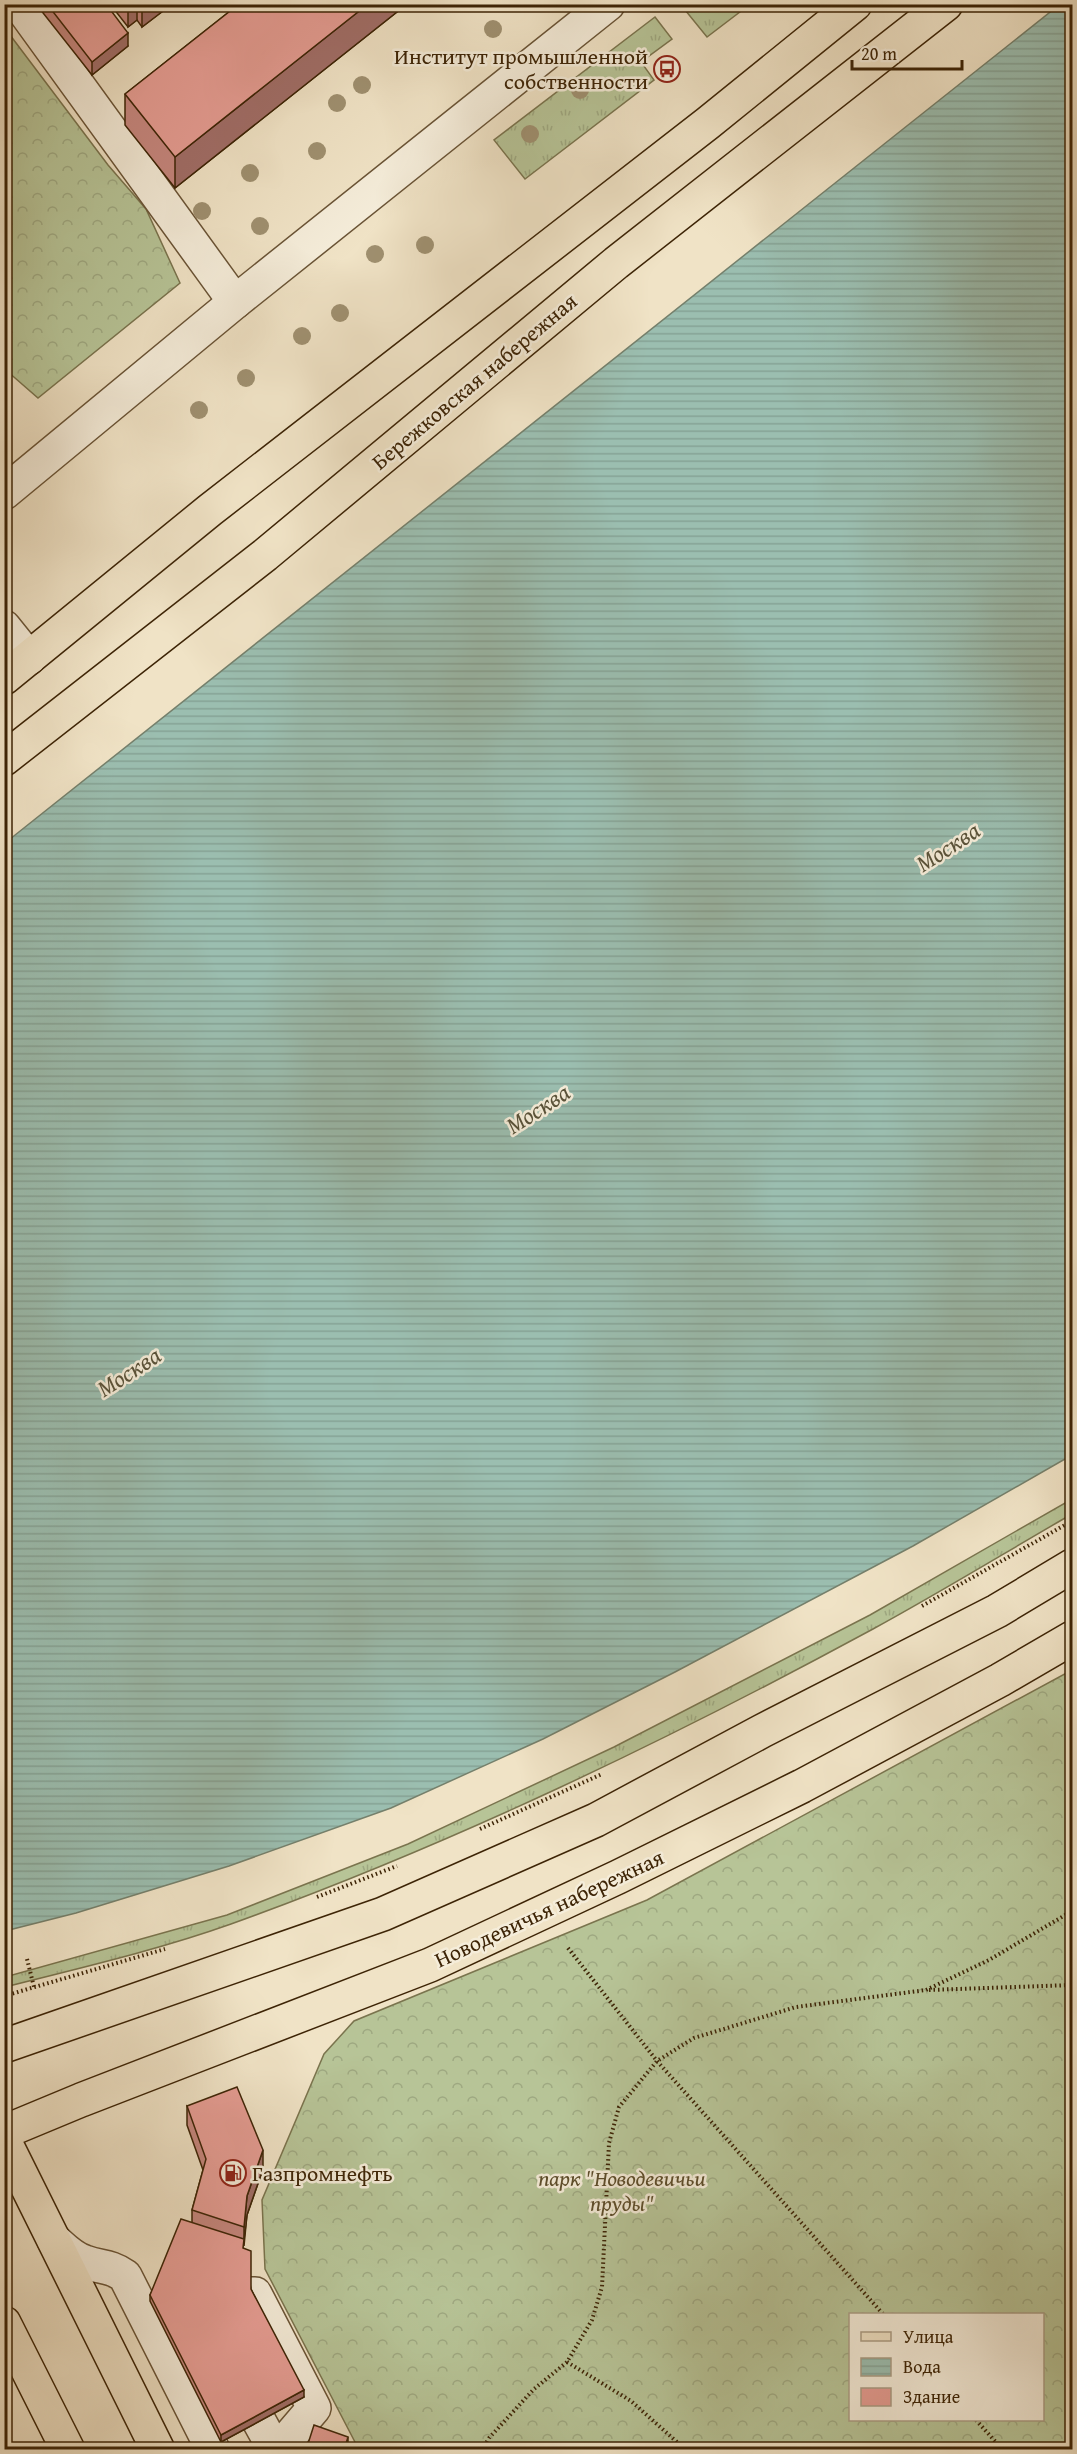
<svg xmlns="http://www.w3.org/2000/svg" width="1077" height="2454" font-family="'Gentium Book Plus',serif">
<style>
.grass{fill:url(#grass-tufts);stroke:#7a744e;stroke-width:1.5}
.forest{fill:url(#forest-crowns);stroke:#7a744e;stroke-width:1.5;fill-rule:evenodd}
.water{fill:url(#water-rules);stroke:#75806c;stroke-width:1.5}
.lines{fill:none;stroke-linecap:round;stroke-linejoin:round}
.minor-casing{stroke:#6a5436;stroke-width:36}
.major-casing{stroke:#3d2406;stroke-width:36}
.path{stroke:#3d2406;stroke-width:4;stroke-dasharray:1.5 3;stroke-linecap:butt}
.minor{stroke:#f5edda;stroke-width:33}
.major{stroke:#f0e3c6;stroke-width:33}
.tree{fill:#9f9070}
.wall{fill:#c6877f;stroke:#3d2406;stroke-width:1.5}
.shaded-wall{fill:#a16e68;stroke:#3d2406;stroke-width:1.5}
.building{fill:#e69d94;stroke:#3d2406;stroke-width:1.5}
.labels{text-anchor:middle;stroke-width:5;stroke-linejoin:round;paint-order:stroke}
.poi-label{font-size:22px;fill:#3d2406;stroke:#f5edda;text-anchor:end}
.street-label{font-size:22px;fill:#3d2406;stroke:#f5edda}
.park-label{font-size:22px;font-style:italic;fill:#5c4c2a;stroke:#f5edda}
.water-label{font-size:24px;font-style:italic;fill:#595239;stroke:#f5edda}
</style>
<defs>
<pattern id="grass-tufts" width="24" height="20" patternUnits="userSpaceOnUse" patternTransform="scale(1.5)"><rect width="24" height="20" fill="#b7c497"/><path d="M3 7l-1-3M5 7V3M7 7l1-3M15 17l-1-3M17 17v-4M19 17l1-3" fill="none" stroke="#9ea881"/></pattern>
<pattern id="forest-crowns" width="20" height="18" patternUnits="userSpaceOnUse" patternTransform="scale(1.5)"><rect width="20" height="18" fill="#b7c497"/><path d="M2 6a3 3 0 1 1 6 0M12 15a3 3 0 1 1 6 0" fill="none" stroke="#9ea881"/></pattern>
<pattern id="water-rules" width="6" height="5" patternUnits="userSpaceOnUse" patternTransform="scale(1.5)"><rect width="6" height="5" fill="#9bbeb0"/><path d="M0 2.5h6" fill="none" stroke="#86a396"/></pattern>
</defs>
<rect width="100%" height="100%" fill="#f0e3c6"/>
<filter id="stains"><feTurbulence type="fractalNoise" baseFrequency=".00333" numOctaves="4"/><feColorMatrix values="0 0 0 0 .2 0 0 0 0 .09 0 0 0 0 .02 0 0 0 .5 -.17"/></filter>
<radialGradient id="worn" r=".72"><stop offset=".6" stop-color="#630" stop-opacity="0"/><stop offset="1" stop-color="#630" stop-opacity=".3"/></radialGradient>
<!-- grass -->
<g class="grass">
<polygon points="681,5 749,5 707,37"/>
<polygon points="655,17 672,39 641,62 654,80 525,179 494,140"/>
<path d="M1072,1499V1514C1006,1552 941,1592 873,1629C666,1741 453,1844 231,1924C158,1950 80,1968 5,1987V1977L227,1915L408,1844L614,1747L870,1615Z"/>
</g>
<!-- forest -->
<g class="forest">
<polygon points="4,27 108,165 146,209 180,283 38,398 7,371 10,326 4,312"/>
<path d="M1072,1670V2449H354L356,2444L265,2269L262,2200L324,2054L354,2021L647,1900ZM850,2314H1042V2420H850Z"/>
</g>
<!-- water -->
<polygon class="water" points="1059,5 1072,5 1072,1455 913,1546 675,1672 543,1739 391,1808 229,1866 76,1913 5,1931 5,843"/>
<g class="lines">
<defs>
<g id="minor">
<polyline points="19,4 235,302"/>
<polyline points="4,493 235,302 608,4"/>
<polyline points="4,627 29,658"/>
<path d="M54,2240C64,2249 72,2258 85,2262C101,2268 109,2265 125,2276L213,2450"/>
<polyline points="251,2294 255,2294 314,2408 278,2450"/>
<polyline points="259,2421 275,2450"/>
</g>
<g id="major">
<polyline points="4,678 210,510 708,123 855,4"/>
<polyline points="4,759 265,555 616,263 946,4"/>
<polyline points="4,2046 383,1914 596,1820 762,1731 997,1611 1072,1566"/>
<polyline points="4,2132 81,2100 430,1965 618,1877 802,1786 1000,1680 1072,1638"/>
<polyline points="4,2140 158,2450"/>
<polyline points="4,2323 68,2450"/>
</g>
</defs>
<!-- minor casing -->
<use href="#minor" class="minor-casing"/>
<!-- major casing -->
<use href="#major" class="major-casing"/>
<!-- path -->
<g class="path">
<polyline points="922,1606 1072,1521"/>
<polyline points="480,1829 602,1774"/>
<polyline points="317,1897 397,1866"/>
<polyline points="568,1948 657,2061 883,2314"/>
<polyline points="27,1959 34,1987"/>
<polyline points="929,1990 1072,1985"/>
<polyline points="4,1996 165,1949"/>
<polyline points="567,2362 631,2401 686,2450"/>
<polyline points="976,2420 1003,2450"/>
<polyline points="482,2450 489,2438 534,2389 567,2362 592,2320 602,2287 609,2143 619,2107 657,2061 694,2038 796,2007 926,1990 989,1960 1072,1911"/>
</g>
<!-- minor -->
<use href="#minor" class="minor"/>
<!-- major -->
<use href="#major" class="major"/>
</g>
<!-- trees -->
<g class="tree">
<circle cx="493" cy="29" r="9"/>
<circle cx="362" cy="85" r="9"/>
<circle cx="580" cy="90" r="9"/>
<circle cx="337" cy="103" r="9"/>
<circle cx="530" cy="134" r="9"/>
<circle cx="317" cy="151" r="9"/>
<circle cx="250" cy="173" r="9"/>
<circle cx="202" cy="211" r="9"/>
<circle cx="260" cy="226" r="9"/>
<circle cx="425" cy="245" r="9"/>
<circle cx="375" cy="254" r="9"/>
<circle cx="340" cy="313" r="9"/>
<circle cx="302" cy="336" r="9"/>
<circle cx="246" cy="378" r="9"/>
<circle cx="199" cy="410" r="9"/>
</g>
<!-- wall -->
<g class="wall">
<polygon points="36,4 106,4 128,46 92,75"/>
<polygon points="110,4 167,4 167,8 142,27 137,20 128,27"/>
<polygon points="239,4 407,4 175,188 125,125 125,94"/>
<polygon points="187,2106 263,2169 247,2215 243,2248 251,2289 304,2397 221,2442 150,2301 150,2295 192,2222 192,2210 203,2170 187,2125"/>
</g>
<!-- shaded-wall -->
<g class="shaded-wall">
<polygon points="128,4 137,4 137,20 128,27"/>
<polygon points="142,4 167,4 167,8 142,27"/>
<polygon points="368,4 407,4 175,188 175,157"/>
<polygon points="128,33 128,46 92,75 92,62"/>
<polygon points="263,2150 263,2169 247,2215 244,2246 244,2227 247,2196"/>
<polygon points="304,2390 304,2397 221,2442 221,2435"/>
<polygon points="348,2437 348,2450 344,2450"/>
</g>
<!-- building -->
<g class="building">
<polygon points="47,4 106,4 128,33 92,62"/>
<polygon points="239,4 368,4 175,157 125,94"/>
<polygon points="237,2087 263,2150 247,2196 244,2227 192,2210 206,2159 187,2106"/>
<polygon points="181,2219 244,2239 243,2248 251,2251 251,2289 304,2390 221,2435 150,2295"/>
<polygon points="314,2425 348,2437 344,2450 306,2450"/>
</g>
<!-- icons -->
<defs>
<symbol id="bus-ring" viewBox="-11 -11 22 22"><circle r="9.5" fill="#f5edda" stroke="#8f2418" stroke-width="1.5"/><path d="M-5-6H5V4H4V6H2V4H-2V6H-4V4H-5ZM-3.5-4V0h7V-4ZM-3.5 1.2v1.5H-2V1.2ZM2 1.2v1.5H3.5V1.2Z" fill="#8f2418"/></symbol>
<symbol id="fuel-ring" viewBox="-11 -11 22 22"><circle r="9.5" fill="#f5edda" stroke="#8f2418" stroke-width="1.5"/><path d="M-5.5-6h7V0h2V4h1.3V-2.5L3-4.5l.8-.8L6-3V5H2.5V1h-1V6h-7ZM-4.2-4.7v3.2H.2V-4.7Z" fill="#8f2418"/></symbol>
</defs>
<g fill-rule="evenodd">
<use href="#bus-ring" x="652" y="54" width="30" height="30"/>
<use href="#fuel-ring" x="218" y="2158" width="30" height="30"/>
</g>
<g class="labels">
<!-- poi labels -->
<g class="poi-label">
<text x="648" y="64">Институт промышленной<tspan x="648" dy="25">собственности</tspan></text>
<text x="252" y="2181" text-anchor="start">Газпромнефть</text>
</g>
<!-- street labels -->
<g class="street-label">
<text transform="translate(474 381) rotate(-40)" y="8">Бережковская набережная</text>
<text transform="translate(549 1908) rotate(-25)" y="8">Новодевичья набережная</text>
</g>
<!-- park labels -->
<g class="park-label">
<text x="622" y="2186">парк "Новодевичьи<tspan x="622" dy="25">пруды"</tspan></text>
</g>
<!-- water labels -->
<g class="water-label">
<text transform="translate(948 847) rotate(-33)" y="8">Москва</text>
<text transform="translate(538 1109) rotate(-33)" y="8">Москва</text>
<text transform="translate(129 1372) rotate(-33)" y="8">Москва</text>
</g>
</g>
<!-- margin -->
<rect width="1077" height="2454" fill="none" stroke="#f0e3c6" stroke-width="24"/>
<rect x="6" y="6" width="1065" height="2442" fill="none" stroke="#3d2406" stroke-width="3"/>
<rect x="12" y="12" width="1053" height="2430" fill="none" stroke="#3d2406" stroke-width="1.5"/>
<!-- legend -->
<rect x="849" y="2313" width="195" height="108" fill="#f5edda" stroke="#ab9d85" stroke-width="1.5"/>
<rect x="861" y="2332" width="30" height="9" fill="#f0e3c6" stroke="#ab9d85" stroke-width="1.5"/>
<text x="903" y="2343" font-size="18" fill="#3d2406">Улица</text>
<rect x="861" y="2358" width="30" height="18" fill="url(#water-rules)" stroke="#ab9d85" stroke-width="1.5"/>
<text x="903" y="2373" font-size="18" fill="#3d2406">Вода</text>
<rect x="861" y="2388" width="30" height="18" fill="#e69d94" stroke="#ab9d85" stroke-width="1.5"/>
<text x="903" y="2403" font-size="18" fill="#3d2406">Здание</text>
<!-- scale -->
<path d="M852 60v9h110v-9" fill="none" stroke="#3d2406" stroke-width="3"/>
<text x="861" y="60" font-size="18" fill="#3d2406" stroke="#f5edda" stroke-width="4.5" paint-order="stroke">20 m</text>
<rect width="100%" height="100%" filter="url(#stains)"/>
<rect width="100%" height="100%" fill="url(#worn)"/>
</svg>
